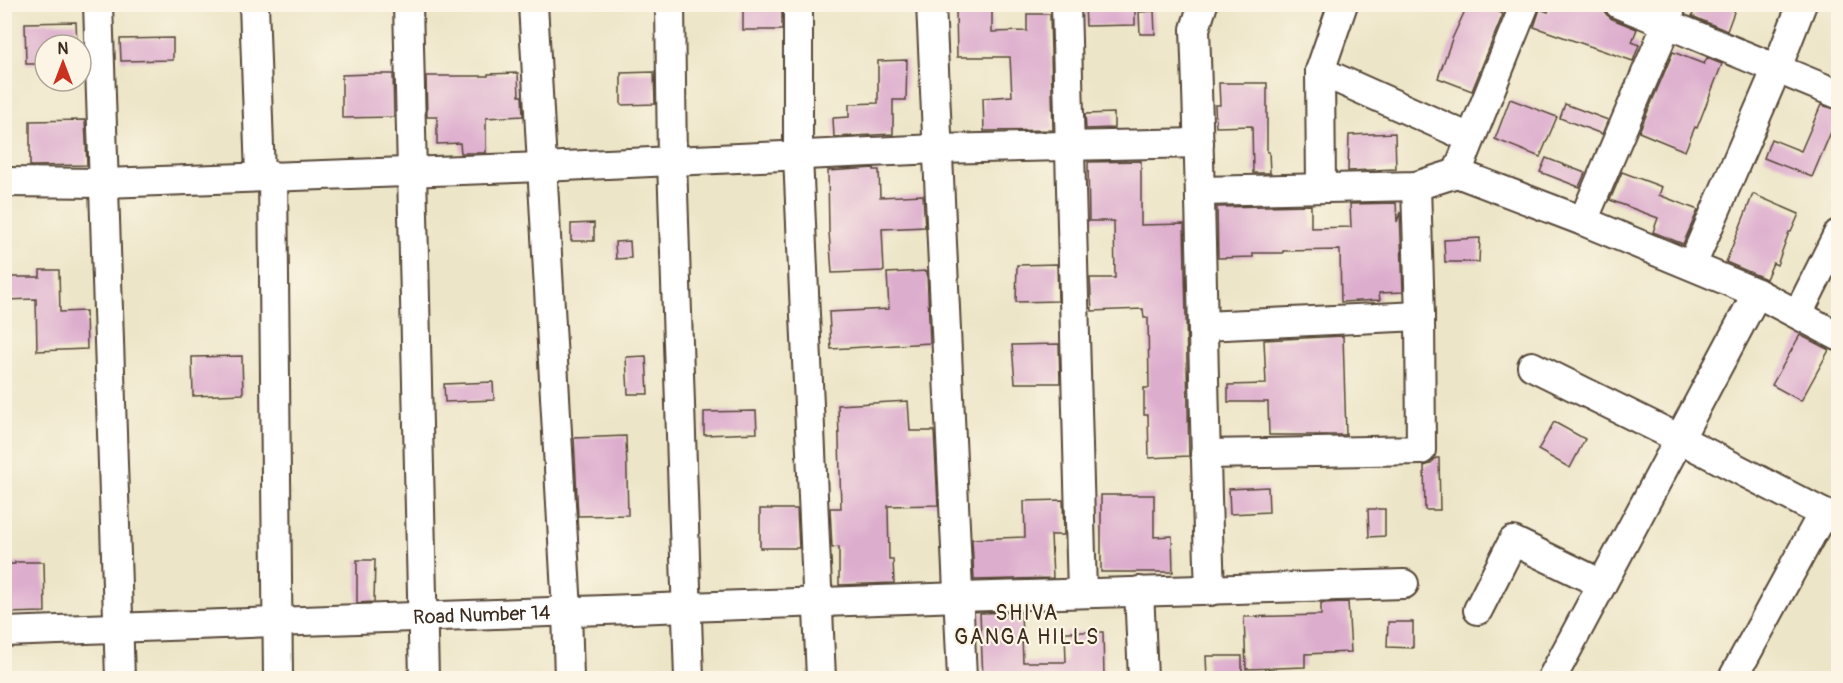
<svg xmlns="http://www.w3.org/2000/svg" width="1843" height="683" font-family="Pangolin,sans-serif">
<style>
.building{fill:#ddadce}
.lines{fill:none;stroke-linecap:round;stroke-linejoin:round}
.minor-casing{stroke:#564637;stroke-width:32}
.minor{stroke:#fff;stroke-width:28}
.labels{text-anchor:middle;stroke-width:4.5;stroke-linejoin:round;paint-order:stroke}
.street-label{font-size:20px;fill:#3b2a1e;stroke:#fcf5e5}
.neighbourhood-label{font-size:21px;letter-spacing:1.5px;fill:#3b2a1e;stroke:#fcf5e5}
</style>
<rect width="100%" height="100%" fill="#fcf5e5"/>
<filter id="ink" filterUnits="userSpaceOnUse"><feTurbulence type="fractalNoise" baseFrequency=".0167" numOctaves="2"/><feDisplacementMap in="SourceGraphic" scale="12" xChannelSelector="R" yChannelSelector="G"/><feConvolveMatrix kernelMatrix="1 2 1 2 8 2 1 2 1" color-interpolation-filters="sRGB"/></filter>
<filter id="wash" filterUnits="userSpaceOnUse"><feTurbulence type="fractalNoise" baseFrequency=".008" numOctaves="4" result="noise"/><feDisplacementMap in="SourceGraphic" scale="24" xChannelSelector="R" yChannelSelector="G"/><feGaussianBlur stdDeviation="1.35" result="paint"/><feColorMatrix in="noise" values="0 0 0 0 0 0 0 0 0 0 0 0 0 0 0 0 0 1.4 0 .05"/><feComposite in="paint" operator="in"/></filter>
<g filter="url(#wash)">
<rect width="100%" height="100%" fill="#ece5c7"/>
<g id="blocks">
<!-- building -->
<g class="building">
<rect x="743" y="4" width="39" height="26"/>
<polygon points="959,4 992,4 992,32 1027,31 1027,14 1050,14 1053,130 984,131 983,98 1012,96 1010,57 957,57 956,9 959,9"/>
<polygon points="1085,4 1116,4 1116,10 1135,9 1135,25 1086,26"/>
<polygon points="1468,4 1481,4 1503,14 1472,91 1438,78 1452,39"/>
<polygon points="1551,4 1603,4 1606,14 1612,19 1637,29 1632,42 1639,45 1633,61 1534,27 1540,9 1548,12"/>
<polygon points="1697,4 1737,4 1727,31 1692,16"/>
<polygon points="1154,11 1155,34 1140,34 1139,12"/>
<polygon points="76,22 77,45 45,45 45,64 26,64 25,23"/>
<polygon points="173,38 173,60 121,61 120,39"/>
<polygon points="1673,52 1704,64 1707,58 1722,64 1697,128 1695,127 1685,151 1639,132"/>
<polygon points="907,60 906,100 893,100 893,134 834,137 833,118 849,117 849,104 878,103 878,61"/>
<polygon points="654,72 655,104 621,105 621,73"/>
<polygon points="518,73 519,96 522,96 523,116 486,118 486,153 461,153 460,143 437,144 437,117 427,117 426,76 488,76 488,74"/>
<polygon points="370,74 393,74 394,117 342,118 342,75"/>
<polygon points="1219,83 1267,83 1267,152 1269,152 1270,173 1253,173 1252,126 1216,127 1215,105 1220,105"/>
<polygon points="1510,99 1557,117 1540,157 1495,139"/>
<polygon points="1565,104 1608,120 1602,134 1560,118"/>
<polygon points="1821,105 1839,110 1839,113 1812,177 1764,158 1771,139 1801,151"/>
<polygon points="1114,113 1114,128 1086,129 1085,114"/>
<polygon points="85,120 87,165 30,166 30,121"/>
<polygon points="1395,133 1396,169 1348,171 1349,135"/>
<polygon points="1546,158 1585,173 1579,187 1540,172"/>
<polygon points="1141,161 1141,225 1184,224 1189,456 1149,458 1148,415 1144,415 1144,388 1149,388 1148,318 1144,318 1143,309 1092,311 1090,278 1115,278 1114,221 1089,221 1088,162"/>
<polygon points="874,168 874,170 879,170 880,197 923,195 925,227 882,229 884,271 832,273 829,232 828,171"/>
<polygon points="1622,172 1662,187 1659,195 1698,210 1683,244 1653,232 1658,218 1610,200"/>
<polygon points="1753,194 1799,214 1791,232 1789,232 1777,265 1773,263 1766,279 1726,262"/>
<polygon points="1396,203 1397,222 1400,212 1403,292 1379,293 1380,300 1341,302 1340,250 1283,251 1283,253 1253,253 1253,257 1218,258 1217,207 1311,205 1311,228 1351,227 1350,204"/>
<polygon points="594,223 594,241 571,241 571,224"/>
<polygon points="1480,238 1479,262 1445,262 1444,240"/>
<polygon points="630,241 631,258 616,259 615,242"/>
<polygon points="1057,264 1058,301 1016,302 1017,265"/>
<polygon points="40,270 59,270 60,312 86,311 87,349 37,351 36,299 4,300 4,277 40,277"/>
<polygon points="927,271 930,343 831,349 829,312 889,309 887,273"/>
<polygon points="1800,335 1829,350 1801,401 1772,385"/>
<polygon points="1343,336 1346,435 1269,435 1268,402 1228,402 1228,385 1266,384 1264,340"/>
<polygon points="1059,344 1060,383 1015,383 1012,345"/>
<polygon points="242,356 243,394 193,396 192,357"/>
<polygon points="646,356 648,394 628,394 626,357"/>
<polygon points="493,382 494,400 445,402 444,384"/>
<polygon points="908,401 910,431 934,431 938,505 888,506 889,559 893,559 894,583 839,585 839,547 832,548 830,508 841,508 838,405"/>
<polygon points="756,411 757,433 704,435 704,412"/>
<polygon points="1554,422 1585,439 1570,468 1538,450"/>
<polygon points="626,436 628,515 578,516 574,438"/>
<polygon points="1436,458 1439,458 1440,510 1425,510 1424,466 1430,464"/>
<polygon points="1268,487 1269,512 1230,514 1229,489"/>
<polygon points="1101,495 1154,495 1154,537 1172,536 1173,572 1101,572"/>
<polygon points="1063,500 1064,535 1051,535 1053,578 974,580 972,539 1025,537 1024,501"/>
<polygon points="760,509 797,509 799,548 760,548"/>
<polygon points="1368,509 1385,509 1385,536 1369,537"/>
<polygon points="357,560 375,560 374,602 357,603"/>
<polygon points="15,562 44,562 45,612 4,613 4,564 15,564"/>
<polygon points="1348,602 1351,652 1305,654 1305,667 1246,669 1244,617 1321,615 1321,603"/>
<polygon points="1021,612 1023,662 1066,662 1065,632 1103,632 1104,678 983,678 980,613"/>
<polygon points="1388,622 1413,622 1413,648 1387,647"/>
<polygon points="1206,656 1242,656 1242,678 1207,678"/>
</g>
</g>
</g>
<g filter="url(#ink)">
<use href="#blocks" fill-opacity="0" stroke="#564637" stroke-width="1.5"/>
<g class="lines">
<defs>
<g id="minor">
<polyline points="98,4 120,678"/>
<polyline points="254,4 260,176"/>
<polyline points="408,4 424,678"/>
<polyline points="533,4 567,611 569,678"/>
<polyline points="670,4 672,161 689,678"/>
<polyline points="798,4 798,156 821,678"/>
<polyline points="931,4 962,678"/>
<polyline points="1066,4 1082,593"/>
<path d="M1203,4L1195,29C1202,216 1203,404 1210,591"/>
<polyline points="1619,4 1838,94"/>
<polyline points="1320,71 1470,138"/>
<polyline points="1457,173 1525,4"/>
<polyline points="273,176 278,678"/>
<polyline points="4,182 105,183 542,167 937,149 1199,143"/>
<polyline points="1321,187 1320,71 1343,4"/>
<polyline points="1201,191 1416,186 1457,173 1583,221 1757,293 1838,336"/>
<polyline points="1583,221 1667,24 1671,7"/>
<polyline points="1692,265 1777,68 1802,4"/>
<polyline points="1798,314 1838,234"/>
<polyline points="1203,326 1420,316"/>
<polyline points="1532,366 1680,439 1838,521"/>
<polyline points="1205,454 1421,450 1420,316 1416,186"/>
<polyline points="1139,591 1143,678"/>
<polyline points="1478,610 1513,541 1602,584"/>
<path id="s1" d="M4,632L960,597L1404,584"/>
<polyline points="1552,678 1757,293"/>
<polyline points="1733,678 1823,513"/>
</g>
</defs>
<!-- minor casing -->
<use href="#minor" class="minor-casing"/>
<!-- minor -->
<use href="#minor" class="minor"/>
</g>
</g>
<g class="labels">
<!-- street labels -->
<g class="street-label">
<text dy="7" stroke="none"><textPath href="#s1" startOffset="478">Road Number 14</textPath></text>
</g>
<!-- neighbourhood labels -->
<g class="neighbourhood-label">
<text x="1027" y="620">SHIVA<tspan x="1027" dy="24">GANGA HILLS</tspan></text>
</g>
</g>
<!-- margin -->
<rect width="1843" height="683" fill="none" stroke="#fcf5e5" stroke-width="24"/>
<!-- north arrow -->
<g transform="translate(63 63)"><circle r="28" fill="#fcf5e5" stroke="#afa495" stroke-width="1.5"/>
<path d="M0-4.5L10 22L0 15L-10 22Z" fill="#c8321e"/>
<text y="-9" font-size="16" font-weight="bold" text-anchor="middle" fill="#3b2a1e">N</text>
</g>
</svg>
